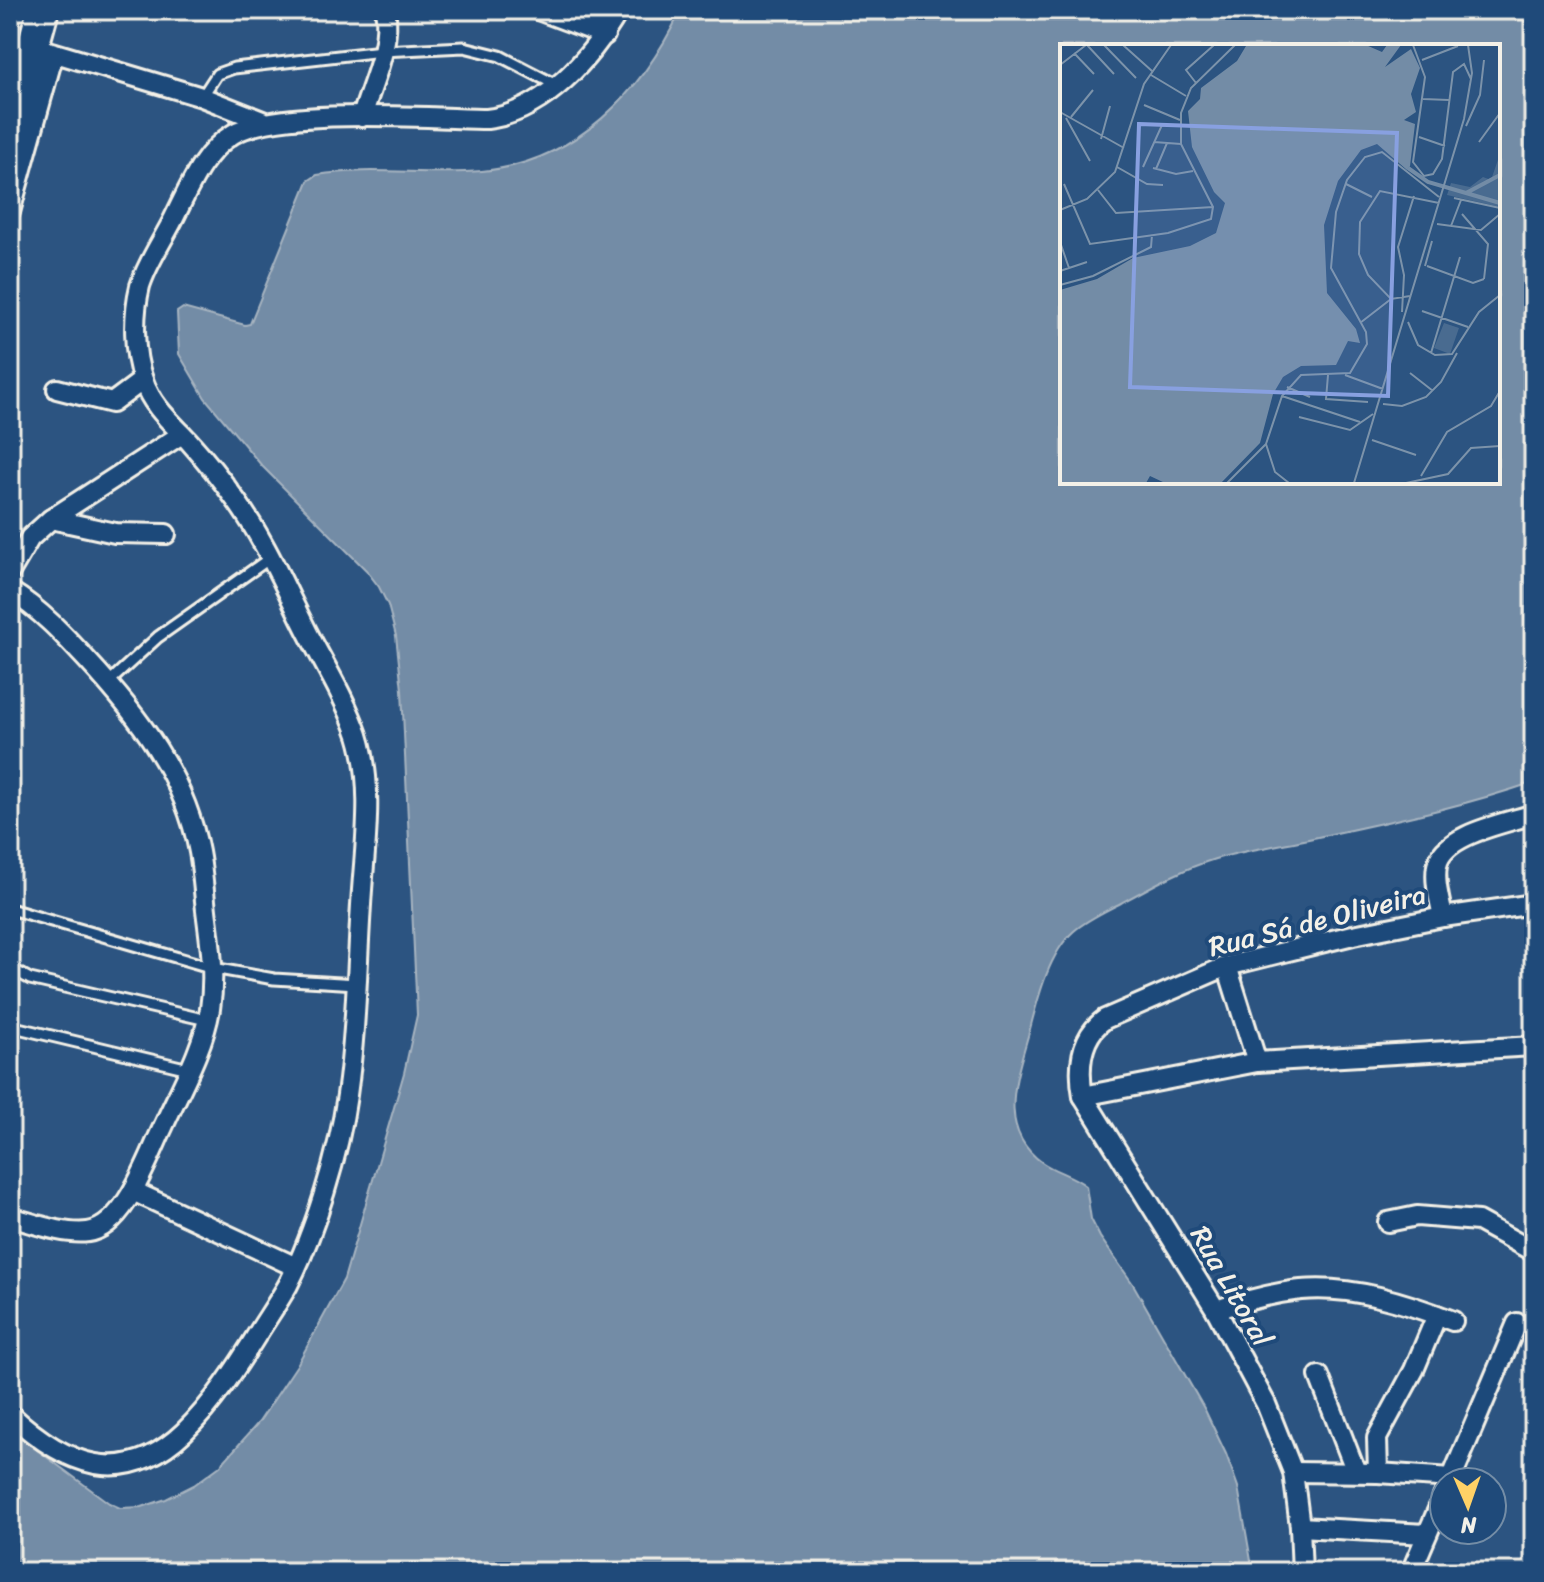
<svg xmlns="http://www.w3.org/2000/svg" width="1544" height="1582" font-family="Sriracha,sans-serif">
<style>
.water{fill:#738ca6;stroke:#a7b4c0;stroke-width:2;fill-rule:evenodd}
.lines{fill:none;stroke-linecap:round;stroke-linejoin:round}
.service-casing{stroke:#f4f1e8;stroke-width:15}
.minor-casing{stroke:#f4f1e8;stroke-width:24}
.primary-casing{stroke:#f4f1e8;stroke-width:36}
.service{stroke:#1f4a7a;stroke-width:9}
.minor{stroke:#1f4a7a;stroke-width:18}
.primary{stroke:#1f4a7a;stroke-width:30}
.labels{text-anchor:middle;stroke-width:8;stroke-linejoin:round;paint-order:stroke}
.street-label{font-size:28px;fill:#f4f1e8;stroke:#1f4a7a}
.inset-river{fill:none;stroke:#738ca6;stroke-width:4}
.inset-road{fill:none;stroke:#7c93aa;stroke-width:2}
.view{fill:#88a0e0;fill-opacity:0.15;stroke:#88a0e0;stroke-width:4}
.inset-edge{fill:none;stroke:#f4f1e8;stroke-width:4}
</style>
<rect width="100%" height="100%" fill="#2c5481"/>
<filter id="ink" filterUnits="userSpaceOnUse"><feTurbulence type="fractalNoise" baseFrequency=".0125" numOctaves="2"/><feDisplacementMap in="SourceGraphic" scale="16" xChannelSelector="R" yChannelSelector="G"/><feConvolveMatrix kernelMatrix="1 2 1 2 8 2 1 2 1" color-interpolation-filters="sRGB"/></filter>
<g filter="url(#ink)">
<!-- water -->
<path class="water" d="M681,10H1534V782C1459,808 1381,823 1304,840C1275,846 1244,850 1215,859C1182,869 1152,886 1121,903C1106,911 1088,919 1074,931C1049,953 1038,998 1030,1029C1017,1076 995,1129 1043,1163C1056,1172 1074,1176 1086,1186L1091,1219L1100,1237L1133,1284L1205,1410L1226,1454L1238,1487L1253,1572H10V1430L109,1503L120,1508L142,1507L166,1499L194,1485L220,1466L259,1422L297,1365L344,1279L404,1073L417,1015L402,690L396,636L388,605L379,587L366,570L262,466L205,398L179,354L177,312L183,308L245,325L250,324L308,181L317,175C371,166 427,176 482,171C577,162 642,92 681,10ZM1062,46H1498V482H1062Z"/>
<g class="lines">
<defs>
<g id="service">
<polyline points="202,97 217,74 234,68 382,51 464,47 500,56 556,85"/>
<polyline points="108,683 158,637 270,558"/>
<polyline points="10,909 213,968 274,979 357,984"/>
<polyline points="10,968 30,979 207,1020"/>
<polyline points="10,1026 189,1069"/>
</g>
<g id="minor">
<polyline points="538,10 605,35"/>
<polyline points="32,46 202,97 265,122"/>
<path d="M362,117C371,85 392,44 385,10"/>
<polyline points="10,212 54,53"/>
<polyline points="57,389 112,403 143,380"/>
<polyline points="51,519 115,533 166,534"/>
<polyline points="10,572 30,538 51,519 182,434"/>
<path d="M10,591C40,609 64,635 87,660C138,715 185,776 199,852C203,873 204,896 207,918C211,948 215,978 210,1009C203,1050 180,1089 163,1127C148,1158 125,1227 88,1232C63,1235 33,1223 10,1217"/>
<path d="M1443,917C1440,901 1434,882 1437,866C1442,834 1507,823 1534,814"/>
<polyline points="1227,966 1257,1062"/>
<polyline points="1083,1096 1257,1062 1534,1046"/>
<polyline points="133,1191 296,1267"/>
<polyline points="1388,1222 1417,1216 1478,1221 1534,1252"/>
<path d="M1216,1310C1244,1301 1272,1293 1301,1290C1351,1285 1407,1303 1453,1321"/>
<polyline points="1319,1376 1356,1472"/>
<path d="M10,1414C65,1465 123,1490 184,1432C213,1404 237,1367 258,1333C268,1317 279,1301 288,1285C315,1232 339,1153 347,1095C356,1032 357,968 361,905C364,850 375,789 358,735C346,700 325,666 308,633C285,588 265,540 235,499C221,479 205,459 188,440C170,421 152,406 143,380C133,352 133,315 140,286C147,263 163,240 174,218C189,188 203,152 233,134C279,107 430,118 487,119C545,112 592,57 619,10"/>
<polyline points="1293,1472 1378,1473 1452,1478"/>
<polyline points="1378,1473 1377,1438 1414,1370 1437,1315"/>
<polyline points="1450,1482 1517,1323"/>
<polyline points="1300,1527 1426,1534"/>
<path d="M1302,1572L1300,1527L1293,1472L1266,1404L1216,1310L1083,1096C1078,1068 1080,1037 1105,1019L1227,966L1353,935L1443,917L1534,904"/>
<polyline points="1411,1572 1444,1495"/>
</g>
<g id="primary">
<polyline points="10,13 11,10"/>
<polyline points="10,130 43,10"/>
</g>
</defs>
<!-- service casing -->
<use href="#service" class="service-casing"/>
<!-- minor casing -->
<use href="#minor" class="minor-casing"/>
<!-- primary casing -->
<use href="#primary" class="primary-casing"/>
<!-- service -->
<use href="#service" class="service"/>
<!-- minor -->
<use href="#minor" class="minor"/>
<!-- primary -->
<use href="#primary" class="primary"/>
</g>
</g>
<g class="labels">
<!-- street labels -->
<g class="street-label">
<text transform="translate(1317 920) rotate(-14)" y="10">Rua Sá de Oliveira</text>
<text transform="translate(1232 1286) rotate(60)" y="10">Rua Litoral</text>
</g>
</g>
<!-- overview -->
<g transform="translate(1060 44)">
<rect width="440" height="440" fill="#2c5481"/>
<path d="M440,110V163L387,151L391,139L410,143L423,133L431,136ZM384,279L399,284L390,310L374,304Z" fill="#496b90"/>
<path d="M306,1L322,8L327,1H341L325,23L351,5L360,24L351,50L356,68L344,76L355,80L350,122L347,126L317,100L301,106L278,137L264,181L267,249L296,285L300,299L288,297L276,321L241,322L223,333L213,350L200,399L161,439H105L90,432L86,439H0V246L37,235L73,214L130,202L156,189L165,159L154,148L132,103L128,67L140,55L141,44L177,17L186,2Z" fill="#738ca6"/>
<path class="inset-river" d="M348,124L368,138L406,149L440,131M406,149L440,159"/>
<path class="inset-road" d="M27,1L54,30M44,1L76,34M63,1L92,27M353,1L365,33L353,118L364,132L373,130L382,115L393,28L404,20L411,35M14,9L34,30M362,16L398,2M0,21L26,1M91,31L126,52M136,39L126,26L154,1M363,55L389,56M84,61L120,76M0,68L64,104M11,73L33,46M6,74L30,117M406,82L420,51L424,16M359,93L385,102M41,95L50,62M94,98L121,100M419,98L440,69M57,123L87,140L103,141M83,123L102,81L120,82M93,124L116,130L133,127M96,125L107,99M4,140L30,200L108,189L151,175L153,163L121,100V69L131,44L175,1M286,140L312,153M38,146L56,169L153,163M394,154L440,164M0,166L27,155L55,128L84,40L111,1M402,170L428,200L424,235M377,180L421,186L440,170M391,182L401,156M0,198L9,224M365,222L372,197M367,222L413,239L424,235M0,227L27,218M0,241L33,232L91,203L92,191M350,252L331,255L308,231L299,210L300,178L320,147L379,159M362,267L408,283M342,268L344,231L338,203L354,152M348,278L358,301L375,311L392,310L419,268L440,251M300,279L331,255M371,309L400,213M350,329L373,347M268,331L266,355L308,358M285,331L323,345M227,343L250,353M222,352L300,378M323,360L342,362L366,353L381,338L397,309M239,373L290,386L313,370M312,396L356,411M361,432L387,388L431,362L440,347M167,439L206,400M229,439L215,428L206,400L222,352L241,331L290,329L307,300L306,288L271,224L276,168L287,136L305,113L322,108L379,153M294,439L404,75L412,29L408,1M346,439L388,430L411,404L440,402"/>
<path class="view" d="M79,80L337,89L328,352L70,343Z"/>
<rect width="440" height="440" class="inset-edge"/>
</g>
<!-- margin -->
<rect width="1544" height="1582" fill="none" stroke="#1f4a7a" stroke-width="40"/>
<rect x="20" y="20" width="1504" height="1542" fill="none" stroke="#f4f1e8" stroke-width="3" filter="url(#ink)"/>
<!-- north arrow -->
<g transform="translate(1468 1506) rotate(178)"><circle r="38" fill="#1f4a7a" stroke="#748da6" stroke-width="2"/>
<path d="M0-6L14 30L0 20L-14 30Z" fill="#ffd166"/>
<text y="-12" font-size="22" font-weight="bold" text-anchor="middle" fill="#f4f1e8">N</text>
</g>
</svg>
